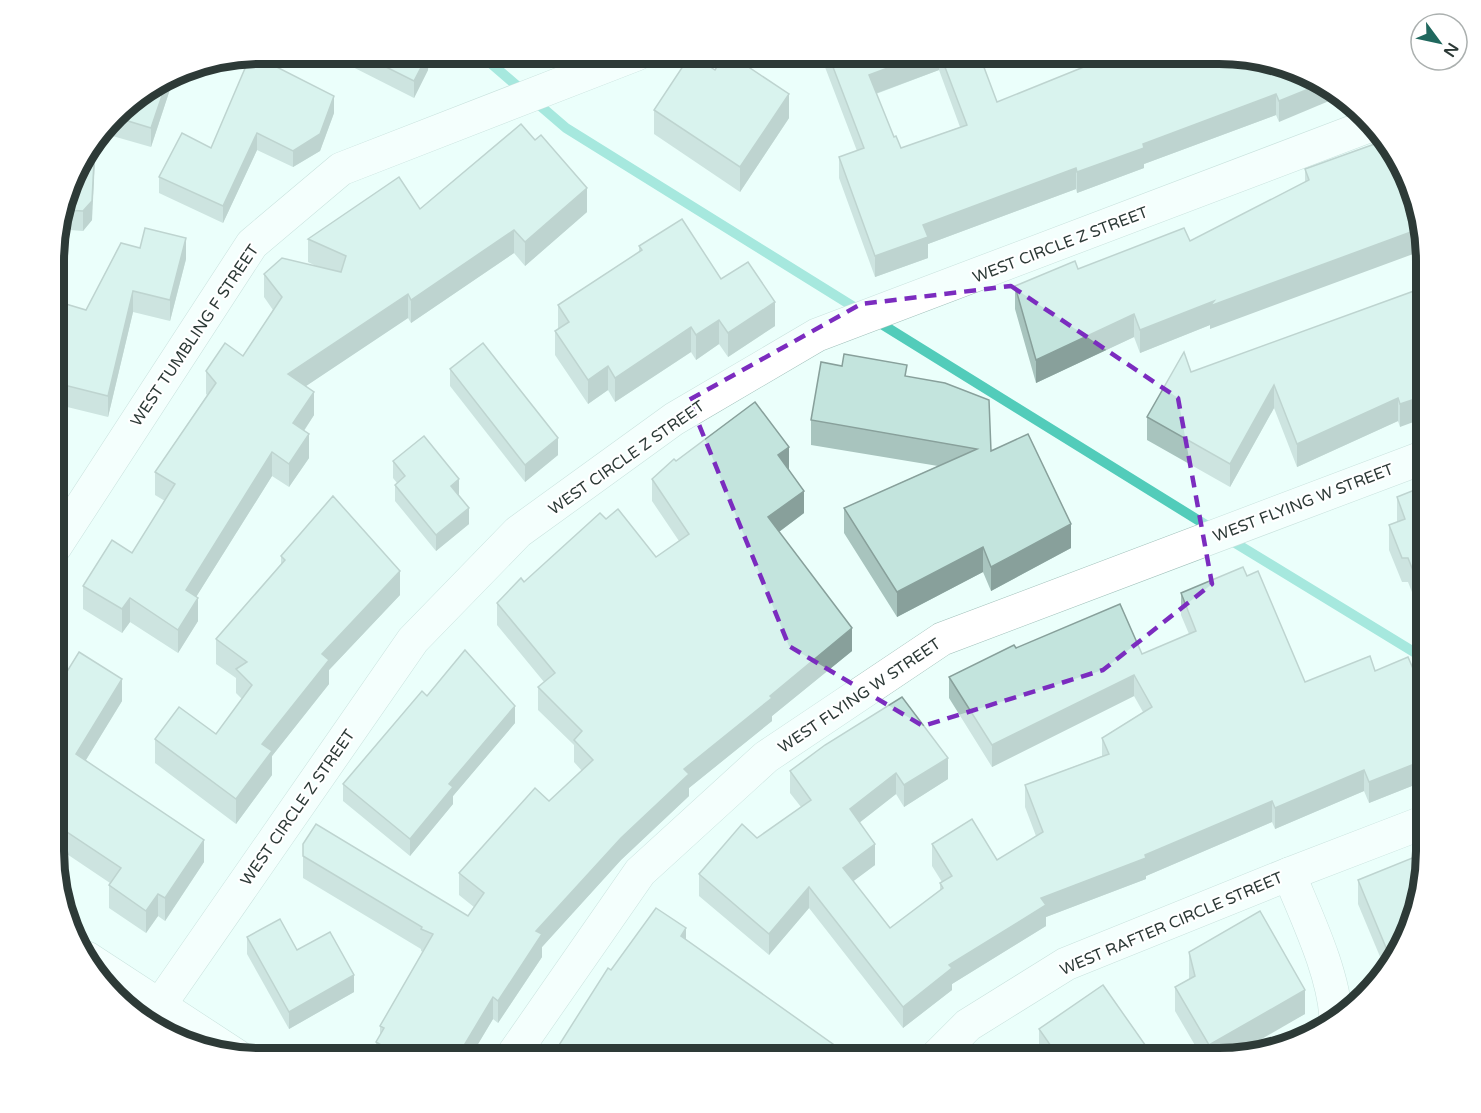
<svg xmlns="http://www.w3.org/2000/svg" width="1481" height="1113" font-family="'Varela Round',sans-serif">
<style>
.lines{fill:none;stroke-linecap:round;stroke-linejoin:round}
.stream{stroke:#52ccba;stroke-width:10}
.minor-casing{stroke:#9fbfb9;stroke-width:34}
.minor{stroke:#fff;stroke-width:33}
.wall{fill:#a8c4be;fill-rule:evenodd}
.shaded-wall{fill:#88a09b}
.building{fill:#c3e4dd;stroke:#88a09b;stroke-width:1.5}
.marked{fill:none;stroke:#7b2cbf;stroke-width:4.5;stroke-dasharray:12 8;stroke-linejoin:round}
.labels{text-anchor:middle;stroke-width:4.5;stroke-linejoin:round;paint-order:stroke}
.street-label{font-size:16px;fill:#2d3a37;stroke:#fff}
.rim{fill:none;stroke:#2d3a37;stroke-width:8}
</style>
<rect width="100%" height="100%" fill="#ebfffb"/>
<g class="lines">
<!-- stream -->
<g class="stream">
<polyline points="480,54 566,128 862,312"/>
<polyline points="875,320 1214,530"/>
<polyline points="1227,538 1427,660"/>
</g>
<defs>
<g id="minor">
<polyline points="55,547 252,244 341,169 637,54"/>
<path d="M1289,874C1306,916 1334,973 1336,1019"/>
<polyline points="87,958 237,1056"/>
<polyline points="148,1022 413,640 518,532 674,419 817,335 1371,125"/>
<polyline points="510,1059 640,872 766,757 942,639 1427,456"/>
<polyline points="934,1059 968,1025 1066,964 1289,874 1427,821"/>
</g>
</defs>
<!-- minor casing -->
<use href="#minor" class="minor-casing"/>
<!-- minor -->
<use href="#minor" class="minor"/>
</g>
<!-- wall -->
<g class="wall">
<polygon points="331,54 429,54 428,70 414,98 331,56"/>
<polygon points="535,54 551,54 543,62"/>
<path d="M820,54H979L997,102L1109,64L1299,70L1279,122L1276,115L1144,164V168L1077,193L1076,189L928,244V258L875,277L839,178V157L857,151ZM939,70L960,127L901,148L894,137L876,94Z"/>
<polygon points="249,59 334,113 320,151 293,167 257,150 223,223 159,193 159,177 211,148"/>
<polygon points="715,70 789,118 740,192 654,134 654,110"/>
<polygon points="174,77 151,147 102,133 125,105"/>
<polygon points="1383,141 1210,329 1210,325 1140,353 1134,337 1036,383 1015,309 1015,286 1190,241 1305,182 1305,169"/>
<polygon points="82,158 92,220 83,231 57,229"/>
<polygon points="420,209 587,212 525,266 514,253 411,323 408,318 306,386 314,415 304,431 309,458 289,487 272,476 196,597 198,621 178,653 130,622 122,633 83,609 83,586 132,553 165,501 155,495 155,472 207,395 206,394 206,371 243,356 273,310 264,297 264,274 318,267 308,262 308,239"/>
<polygon points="639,246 721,279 775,326 728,357 719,344 696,360 691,352 615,402 608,390 588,404 555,355 555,331 558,329 558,305 639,252"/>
<polygon points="186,259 170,321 133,312 108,417 55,404 56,301 86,310"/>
<polygon points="1425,287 1400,427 1398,421 1297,467 1274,408 1230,487 1147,440 1147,417 1191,372"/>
<polygon points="450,369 558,455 525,482 450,386"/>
<polygon points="907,376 991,451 1071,548 991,591 983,572 897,617 844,533 844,508 938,466 811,445 811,420"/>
<polygon points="393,461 459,496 469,524 436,551 395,501 395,485 397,483 393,478"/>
<polygon points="676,461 789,469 804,513 779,532 852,651 772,716 772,721 689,788 689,796 621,860 542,947 542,957 498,1023 493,1019 469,1059 376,1059 376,1042 380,1035 380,1026 423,952 421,951 421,949 303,878 303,844 468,916 474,907 459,895 459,873 549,801 582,771 574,762 574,745 538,710 538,687 544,682 497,625 497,603 606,519 656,557 679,541 652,501 652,479"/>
<polygon points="1427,485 1427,610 1420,612 1408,582 1402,582 1389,550 1389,525 1397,522 1397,497"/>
<polygon points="281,556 400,595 329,670 329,684 272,756 272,775 236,824 155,763 155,739 216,734 242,699 236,693 236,678 216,664 216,639 281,564"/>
<polygon points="1247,576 1305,682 1375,671 1421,687 1427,684 1427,780 1369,803 1364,791 1275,829 1272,822 1146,876 1146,879 1046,917 1046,926 952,984 952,990 903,1028 809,908 769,955 699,896 699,874 757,838 801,807 790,793 790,771 825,745 948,779 904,807 896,794 859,823 875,865 853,881 890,928 940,890 940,883 942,882 932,866 932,844 997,860 1036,836 1025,807 1025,785 1102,756 1102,738 1143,712 1134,696 992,767 949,698 949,677 1016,648 1142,654 1189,634 1181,615 1181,593"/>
<polygon points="55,691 122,701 86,760 204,862 165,921 158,916 146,933 109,908 109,885 110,883 55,846"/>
<polygon points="427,696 515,723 453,796 453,804 410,856 343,801 343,784"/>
<polygon points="1358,880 1411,931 1386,971 1358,904"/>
<polygon points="247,937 297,950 354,992 289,1029 247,954"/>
<polygon points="686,941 854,1059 554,1059 554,1053 611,970"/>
<polygon points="1189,952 1305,1014 1220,1059 1203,1059 1175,1011 1175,987 1189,979"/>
<polygon points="1039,1029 1155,1059 1043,1059 1039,1054"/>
</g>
<!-- shaded-wall -->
<g class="shaded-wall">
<polygon points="428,54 429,54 428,70 414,98 414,81"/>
<polygon points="543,54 551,54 543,62"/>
<polygon points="925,54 939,54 939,70 869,96 869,75"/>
<polygon points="174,77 151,147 151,128 167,81"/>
<polygon points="1321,84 1341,96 1279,122 1279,101"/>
<polygon points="789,94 789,118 740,192 740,167"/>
<polygon points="1276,94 1276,115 1144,164 1144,168 1077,193 1077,172 1143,144"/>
<polygon points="334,96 334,113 320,151 293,167 293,151"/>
<polygon points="257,133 257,150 223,223 223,206"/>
<polygon points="96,140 92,220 83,231 83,211 95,141"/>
<polygon points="1076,168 1076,189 928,244 928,258 875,277 875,256 923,225"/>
<polygon points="587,188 587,212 525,266 525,242"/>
<polygon points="1419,229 1424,250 1210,329 1210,325 1140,353 1140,330 1214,301"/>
<polygon points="514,230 514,253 411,323 411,300"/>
<polygon points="186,238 186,259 170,321 170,300"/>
<polygon points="133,291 133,312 108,417 108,396"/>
<polygon points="408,294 408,318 288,398 288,374"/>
<polygon points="775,302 775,326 728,357 728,333"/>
<polygon points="1134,314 1134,337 1036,383 1036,360"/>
<polygon points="719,320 719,344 696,360 696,335"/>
<polygon points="691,327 691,352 615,402 615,378"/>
<polygon points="608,366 608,390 588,404 588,380"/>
<polygon points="1274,385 1274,408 1230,487 1230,464"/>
<polygon points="314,392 314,415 293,447 293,423"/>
<polygon points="1427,395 1427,417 1400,427 1400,404"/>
<polygon points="1398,398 1398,421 1297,467 1297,444"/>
<polygon points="309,434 309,458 289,487 289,464"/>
<polygon points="558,438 558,455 525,482 525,465"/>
<polygon points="789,447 789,469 778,478 778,455"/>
<polygon points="272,452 272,476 186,613 186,590"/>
<polygon points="459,479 459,496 451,486"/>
<polygon points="804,491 804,513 768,540 768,517"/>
<polygon points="469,508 469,524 436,551 436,535"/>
<polygon points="1071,524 1071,548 991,591 991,567"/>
<polygon points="983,547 983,572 897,617 897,592"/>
<polygon points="400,571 400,595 329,670 329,684 272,756 272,775 236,824 236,799 262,744 322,654"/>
<polygon points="1427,585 1427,610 1420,612 1420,588"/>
<polygon points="130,598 130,622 122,633 122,609"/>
<polygon points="198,598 198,621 178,653 178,630"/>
<polygon points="852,628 852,651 772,716 772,721 689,788 689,796 621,860 542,947 542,957 498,1023 498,1001 536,931 684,769 770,696"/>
<polygon points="1134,675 1134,696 992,767 992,745"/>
<polygon points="122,679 122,701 76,776 76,754"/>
<polygon points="515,706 515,723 453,796 453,804 410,856 410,839 449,784"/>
<polygon points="948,758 948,779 904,807 904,785"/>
<polygon points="1427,759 1427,780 1369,803 1369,782"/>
<polygon points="1364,770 1364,791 1275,829 1275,808"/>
<polygon points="896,773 896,794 850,830 850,809"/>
<polygon points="1272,801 1272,822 1146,876 1146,879 1046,917 1046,926 952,984 952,990 903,1028 903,1007 949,965 1041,898 1145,855"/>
<polygon points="204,840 204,862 165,921 165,898"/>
<polygon points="875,844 875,865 843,889 843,868"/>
<polygon points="809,887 809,908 769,955 769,934"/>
<polygon points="158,894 158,916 146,933 146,911"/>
<polygon points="686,928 686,951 681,936"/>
<polygon points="354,975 354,992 289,1029 289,1012"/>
<polygon points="1305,990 1305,1014 1232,1056 1220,1059 1209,1059 1209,1045"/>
<polygon points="493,997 493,1019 469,1059 456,1059"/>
</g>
<!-- building -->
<g class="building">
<polygon points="360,54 428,54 414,81"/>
<polygon points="691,54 715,70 725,54 729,54 789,94 740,167 654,110"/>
<polygon points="828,54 925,54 869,75 894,137 896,136 901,148 967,125 940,54 979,54 997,102 1106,58 1109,64 1136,54 1233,54 1299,70 1321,84 1279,101 1276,94 1143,144 1144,148 1077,172 1076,168 923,225 928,237 875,256 839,157 864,148"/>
<polygon points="249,59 261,59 334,96 320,134 293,151 257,133 223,206 159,177 182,133 211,148"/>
<polygon points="167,81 151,128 115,117 125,105"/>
<polygon points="521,124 535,140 541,135 587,188 525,242 514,230 411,300 408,294 288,374 314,392 293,423 309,434 289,464 272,452 186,590 198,598 178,630 130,598 122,609 83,586 112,540 132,553 175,484 155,472 216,383 206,371 225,343 243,356 282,297 264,274 282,258 341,272 346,256 308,239 399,177 420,209"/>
<polygon points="95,141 92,201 83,211 64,210 82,158"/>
<polygon points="1383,141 1406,170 1419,229 1210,306 1214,301 1140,330 1134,314 1036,360 1015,286 1075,261 1078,269 1184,228 1190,241 1309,180 1305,169"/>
<polygon points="682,219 721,279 748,262 775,302 728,333 719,320 696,335 691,327 615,378 608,366 588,380 555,331 569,322 558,305 642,250 639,246"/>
<polygon points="145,228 186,238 170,300 133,291 108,396 56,383 56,301 86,310 121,243 140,248"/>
<polygon points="1425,287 1427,290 1427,395 1400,404 1398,398 1297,444 1274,385 1230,464 1147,417 1184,352 1191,372"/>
<polygon points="483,343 558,438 525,465 450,369"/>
<polygon points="844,354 907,365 905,376 945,383 989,400 991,451 1028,434 1071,524 991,567 983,547 897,592 844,508 977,449 811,420 821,362 842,366"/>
<polygon points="755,402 789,447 778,455 804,491 768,517 852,628 770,696 772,698 684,769 689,774 621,838 536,931 542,934 498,1001 493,997 456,1059 404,1059 376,1042 384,1028 380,1026 433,934 421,929 422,927 303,856 303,844 316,824 468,916 484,893 459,873 535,788 549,801 593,760 574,740 582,731 538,687 555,673 497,603 521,578 524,582 600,513 606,519 618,509 656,557 689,534 652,479 674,459 676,461"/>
<polygon points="424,436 459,479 451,486 469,508 436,535 395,485 405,476 393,461"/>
<polygon points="1427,485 1427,585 1420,588 1408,558 1402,558 1389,525 1405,519 1397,497"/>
<polygon points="333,496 400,571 322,654 329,660 262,744 272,751 236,799 155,739 179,707 216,734 252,685 236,669 247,662 216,639 285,560 281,556"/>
<polygon points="1243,567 1247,576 1258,571 1305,682 1370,656 1375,671 1408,657 1421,687 1427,684 1427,759 1369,782 1364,770 1275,808 1272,801 1145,855 1146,858 1041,898 1046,905 949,965 952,968 903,1007 809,887 769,934 699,874 742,824 757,838 811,800 790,771 825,745 902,697 948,758 904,785 896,773 850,809 875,844 843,868 890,928 943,888 940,883 952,876 932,844 972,819 997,860 1043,832 1025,785 1109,754 1102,738 1152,707 1134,675 992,745 949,677 1014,645 1016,648 1120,604 1142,654 1196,631 1181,593"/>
<polygon points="465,650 515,706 449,784 453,787 410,839 343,784 422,691 427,696"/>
<polygon points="79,652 122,679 76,754 204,840 165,898 158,894 146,911 109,885 121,868 55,824 55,691"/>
<polygon points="1427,852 1427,866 1411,931 1392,962 1358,880"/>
<polygon points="656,908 686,928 681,936 854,1059 563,1059 554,1053 608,968 611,970"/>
<polygon points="1260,911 1305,990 1209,1045 1175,987 1195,976 1189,952"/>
<polygon points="280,919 297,950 330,932 354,975 289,1012 247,937"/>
<polygon points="1103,985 1155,1059 1060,1059 1039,1029"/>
</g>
<!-- marked area -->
<path d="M0 0H1481V1113H0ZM1011,286L1178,398L1212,584L1103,670L923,726L789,646L689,400L861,304Z" fill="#ebfffb" fill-opacity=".55" fill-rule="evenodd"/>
<path class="marked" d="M1011,286L1178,398L1212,584L1103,670L923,726L789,646L689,400L861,304Z"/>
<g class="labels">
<!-- street labels -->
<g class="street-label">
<text transform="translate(1060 244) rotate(-21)" y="6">WEST CIRCLE Z STREET</text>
<text transform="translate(194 335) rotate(-56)" y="6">WEST TUMBLING F STREET</text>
<text transform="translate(626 457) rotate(-35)" y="6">WEST CIRCLE Z STREET</text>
<text transform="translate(1303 502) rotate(-21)" y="6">WEST FLYING W STREET</text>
<text transform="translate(859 695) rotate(-34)" y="6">WEST FLYING W STREET</text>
<text transform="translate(297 807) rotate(-55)" y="6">WEST CIRCLE Z STREET</text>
<text transform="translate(1171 923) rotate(-23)" y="6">WEST RAFTER CIRCLE STREET</text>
</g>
</g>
<!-- crop -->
<path d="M0 0H1481V1113H0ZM261 64H1219A197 197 0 0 1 1416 261V851A197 197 0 0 1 1219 1048H261A197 197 0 0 1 64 851V261A197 197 0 0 1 261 64Z" fill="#fff" fill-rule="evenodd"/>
<path class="rim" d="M261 64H1219A197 197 0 0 1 1416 261V851A197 197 0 0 1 1219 1048H261A197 197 0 0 1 64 851V261A197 197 0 0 1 261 64Z"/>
<!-- north arrow -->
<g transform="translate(1439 42) rotate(123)"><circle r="28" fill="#ffffff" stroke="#abb0af" stroke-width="1.5"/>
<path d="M0-4.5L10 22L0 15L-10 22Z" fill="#20685e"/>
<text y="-9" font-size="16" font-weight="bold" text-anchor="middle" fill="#2d3a37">N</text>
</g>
</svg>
